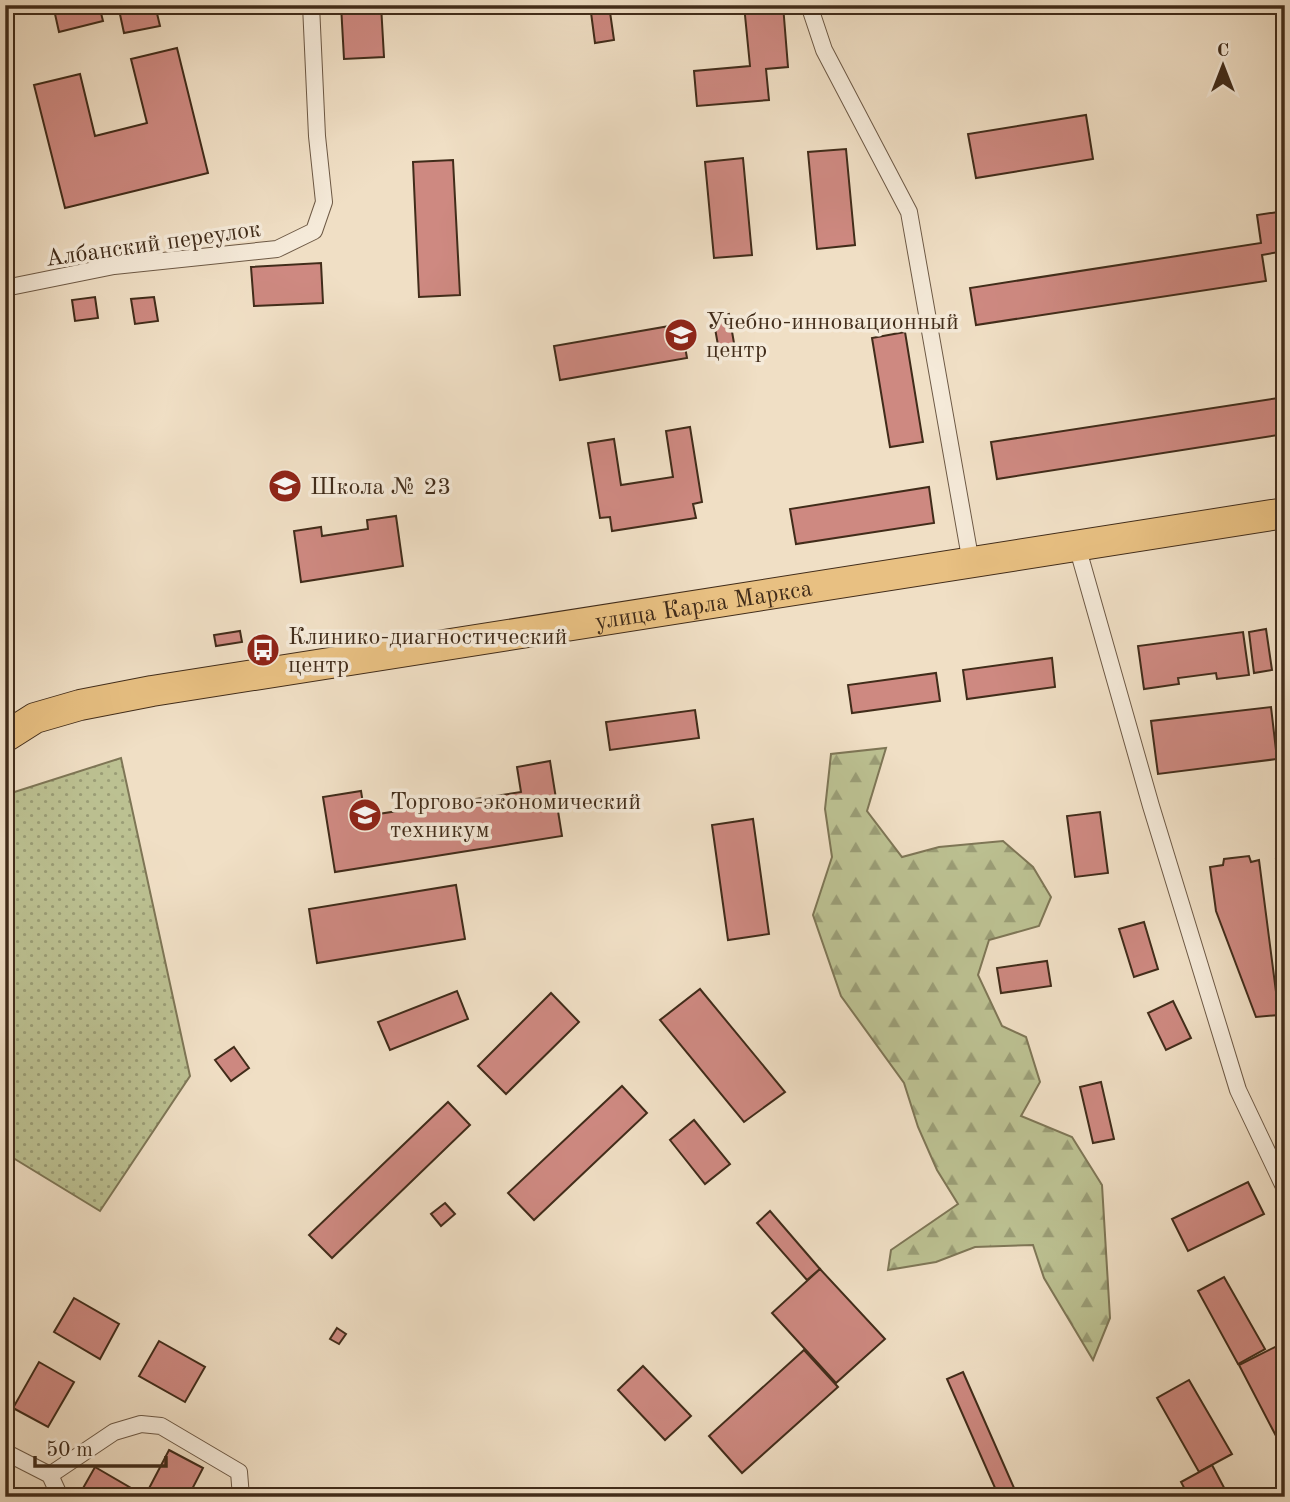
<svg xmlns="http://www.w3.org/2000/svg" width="1290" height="1502" font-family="'Old Standard TT',serif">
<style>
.forest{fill:url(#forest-firs);stroke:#7e7656;stroke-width:2}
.park{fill:url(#park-dots);stroke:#7e7656;stroke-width:2}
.building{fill:#ce8981;stroke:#412c1a;stroke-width:2}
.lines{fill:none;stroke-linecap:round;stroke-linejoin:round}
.street-casing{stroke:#6d5945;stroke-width:18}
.highway-casing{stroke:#412c1a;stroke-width:32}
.street{stroke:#f5ead9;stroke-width:16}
.highway{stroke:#e8c082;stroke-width:30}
.labels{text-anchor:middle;stroke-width:7;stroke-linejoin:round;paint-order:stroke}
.street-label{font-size:24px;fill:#412c1a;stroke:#f5ead9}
.poi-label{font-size:24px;fill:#412c1a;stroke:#f5ead9;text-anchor:start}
</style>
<defs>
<pattern id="forest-firs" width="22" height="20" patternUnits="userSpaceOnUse" patternTransform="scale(1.75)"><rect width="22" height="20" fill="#bcc192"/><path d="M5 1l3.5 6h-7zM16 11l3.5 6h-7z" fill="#9a9d76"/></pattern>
<pattern id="park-dots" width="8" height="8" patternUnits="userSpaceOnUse" patternTransform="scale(1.75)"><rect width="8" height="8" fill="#bcc192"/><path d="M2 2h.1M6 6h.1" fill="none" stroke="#9a9d76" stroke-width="1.8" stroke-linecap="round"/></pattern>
</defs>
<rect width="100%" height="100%" fill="#f0dfc5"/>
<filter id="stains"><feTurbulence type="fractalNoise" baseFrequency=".00286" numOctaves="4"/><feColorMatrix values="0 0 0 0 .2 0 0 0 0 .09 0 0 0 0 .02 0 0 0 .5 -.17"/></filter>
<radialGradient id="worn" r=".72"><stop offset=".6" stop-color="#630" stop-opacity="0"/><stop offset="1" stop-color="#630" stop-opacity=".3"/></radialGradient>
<!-- forest -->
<polygon class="forest" points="886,748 867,811 902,857 939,847 1003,841 1033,867 1051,897 1039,926 989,940 978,975 1002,1026 1026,1037 1040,1082 1021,1116 1072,1137 1102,1185 1110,1318 1093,1360 1044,1278 1033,1245 975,1247 936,1262 888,1270 891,1250 958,1204 937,1170 918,1127 904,1083 841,996 813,915 832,857 825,809 831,754"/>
<!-- park -->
<polygon class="park" points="121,758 190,1076 100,1211 5,1153 5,795"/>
<!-- building -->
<g class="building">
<polygon points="53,5 99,5 103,21 59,32"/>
<polygon points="118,5 155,5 160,26 124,33"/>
<polygon points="341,5 381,5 384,57 344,59"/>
<polygon points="590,5 609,5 614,40 595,43"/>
<polygon points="744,5 783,5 788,67 766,69 769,100 697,106 694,71 750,66"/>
<polygon points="177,48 208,173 65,208 34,85 80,74 95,136 147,123 131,59"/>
<polygon points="1086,115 1093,159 976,178 968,134"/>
<polygon points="846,149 855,245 817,249 808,152"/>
<polygon points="743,158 752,255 714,258 705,162"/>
<polygon points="453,160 460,295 419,297 413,162"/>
<polygon points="1285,211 1285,251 1262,255 1266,281 976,325 970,288 1261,243 1257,215"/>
<polygon points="321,263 323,303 254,306 251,267"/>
<polygon points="95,297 98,318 75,321 72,300"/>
<polygon points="154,297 158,321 135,324 131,299"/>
<polygon points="729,314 735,349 719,351 713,317"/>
<polygon points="681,324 687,358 560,380 554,346"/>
<polygon points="905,332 923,442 890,447 872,338"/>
<polygon points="1285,397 1285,434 997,479 991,442"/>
<polygon points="690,427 702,502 693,504 696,518 612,531 610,517 600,518 588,443 614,439 621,485 673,477 666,431"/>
<polygon points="929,487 934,523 796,544 790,509"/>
<polygon points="396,516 403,566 301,582 294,531 321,527 322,536 368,529 367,520"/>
<polygon points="1266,629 1272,670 1254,673 1249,632"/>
<polygon points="1285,630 1285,662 1280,631"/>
<polygon points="240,631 242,642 216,646 214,635"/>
<polygon points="1243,632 1249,675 1217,679 1216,673 1178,678 1179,684 1144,689 1138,646"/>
<polygon points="1052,658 1055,687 967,699 963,670"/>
<polygon points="936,673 940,701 852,713 848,685"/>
<polygon points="1271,707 1277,759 1158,774 1151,721"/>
<polygon points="695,710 699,738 610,750 606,722"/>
<polygon points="550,761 562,836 335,872 323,797 361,791 365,816 521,792 517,767"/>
<polygon points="1100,812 1108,873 1075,877 1067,816"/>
<polygon points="753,819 769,934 728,940 712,825"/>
<polygon points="1249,856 1251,862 1259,860 1279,1015 1256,1017 1216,911 1210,867 1223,865 1224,859"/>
<polygon points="1285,858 1285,925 1276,859"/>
<polygon points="456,885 465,939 317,963 309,909"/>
<polygon points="1144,922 1158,969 1134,977 1119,929"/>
<polygon points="1047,961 1051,986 1001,993 997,968"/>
<polygon points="700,989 785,1092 744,1122 660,1020"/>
<polygon points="457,991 468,1019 390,1050 378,1022"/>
<polygon points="551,993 579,1022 506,1094 478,1066"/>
<polygon points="1173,1001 1191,1038 1166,1050 1148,1013"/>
<polygon points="234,1047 249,1068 231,1081 215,1060"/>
<polygon points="1101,1082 1114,1139 1093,1143 1080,1087"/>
<polygon points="622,1086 647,1113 534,1220 508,1193"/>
<polygon points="448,1102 470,1125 332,1258 309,1235"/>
<polygon points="694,1120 730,1164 705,1184 670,1140"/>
<polygon points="1248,1182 1264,1214 1188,1251 1172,1219"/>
<polygon points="445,1203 455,1214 441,1226 431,1214"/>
<polygon points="770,1211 820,1269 807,1280 757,1223"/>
<polygon points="820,1269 885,1339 836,1383 772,1313"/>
<polygon points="1224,1277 1265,1349 1238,1364 1198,1291"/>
<polygon points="74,1298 119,1324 100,1359 54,1332"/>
<polygon points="337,1328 346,1334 339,1344 330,1339"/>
<polygon points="159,1341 205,1367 185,1402 139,1376"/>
<polygon points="1285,1342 1285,1365 1277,1369 1285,1385 1285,1431 1276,1436 1239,1365"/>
<polygon points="804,1350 838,1387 742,1473 709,1436"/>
<polygon points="39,1362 74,1382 48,1427 13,1408"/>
<polygon points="643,1366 691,1416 665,1440 618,1390"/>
<polygon points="963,1372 1018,1497 999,1497 947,1379"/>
<polygon points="1189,1380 1232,1454 1199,1472 1157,1398"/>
<polygon points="169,1450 203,1468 188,1497 78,1497 95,1467 145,1496"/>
<polygon points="1212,1465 1229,1497 1189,1497 1181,1482"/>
</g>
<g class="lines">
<defs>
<g id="street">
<polyline points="809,5 824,50 909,212 971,563"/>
<polyline points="5,288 114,266 277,249 314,231 324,202 317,136 311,5"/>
<polyline points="1077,546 1151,806 1238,1090 1285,1189"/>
<polyline points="5,1452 50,1475 60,1497"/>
<polyline points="50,1475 114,1432 141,1424 161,1426 239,1472 241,1497"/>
</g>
<g id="highway">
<path id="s1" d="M5,737L35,718L80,705L152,691L1285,513"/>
</g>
</defs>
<!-- street casing -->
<use href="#street" class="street-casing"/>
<!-- highway casing -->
<use href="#highway" class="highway-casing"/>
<!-- street -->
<use href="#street" class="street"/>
<!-- highway -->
<use href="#highway" class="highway"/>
</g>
<!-- icons -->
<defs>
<symbol id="university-disc" viewBox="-11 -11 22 22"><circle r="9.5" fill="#8f2418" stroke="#f5ead9"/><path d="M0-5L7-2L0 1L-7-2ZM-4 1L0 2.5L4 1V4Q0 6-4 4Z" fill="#fff"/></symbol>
<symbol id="school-disc" viewBox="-11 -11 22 22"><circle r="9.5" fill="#8f2418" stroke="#f5ead9"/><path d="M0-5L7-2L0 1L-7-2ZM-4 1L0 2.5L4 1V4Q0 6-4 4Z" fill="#fff"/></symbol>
<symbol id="bus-disc" viewBox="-11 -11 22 22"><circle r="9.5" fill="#8f2418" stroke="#f5ead9"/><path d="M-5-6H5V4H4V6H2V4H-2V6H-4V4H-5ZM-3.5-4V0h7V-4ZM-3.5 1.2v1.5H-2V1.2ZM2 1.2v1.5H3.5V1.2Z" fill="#fff"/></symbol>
</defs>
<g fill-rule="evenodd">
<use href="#university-disc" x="662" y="316" width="38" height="38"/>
<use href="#school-disc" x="266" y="467" width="38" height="38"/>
<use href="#bus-disc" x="244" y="631" width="38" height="38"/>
<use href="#university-disc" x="346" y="796" width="38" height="38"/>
</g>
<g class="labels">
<!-- street labels -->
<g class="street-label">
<text transform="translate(153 243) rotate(-8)" y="8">Албанский переулок</text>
<text dy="8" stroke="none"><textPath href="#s1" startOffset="714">улица Карла Маркса</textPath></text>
</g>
<!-- poi labels -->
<g class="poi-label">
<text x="706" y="329">Учебно-инновационный<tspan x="706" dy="28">центр</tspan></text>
<text x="310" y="494">Школа № 23</text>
<text x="288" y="644">Клинико-диагностический<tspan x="288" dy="28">центр</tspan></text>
<text x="390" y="809">Торгово-экономический<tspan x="390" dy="28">техникум</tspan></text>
</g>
</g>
<!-- margin -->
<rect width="1290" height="1502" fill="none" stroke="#f0dfc5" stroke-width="28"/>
<rect x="7" y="7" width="1276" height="1488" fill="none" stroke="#412c1a" stroke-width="3.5"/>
<rect x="14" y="14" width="1262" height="1474" fill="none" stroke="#412c1a" stroke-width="2"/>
<!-- north arrow -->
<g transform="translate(1223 66)" stroke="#f5ead9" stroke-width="5" paint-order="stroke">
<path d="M0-5L12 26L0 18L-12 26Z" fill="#412c1a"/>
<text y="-10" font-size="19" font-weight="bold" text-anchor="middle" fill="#412c1a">С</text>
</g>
<!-- scale -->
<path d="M35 1456v10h131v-10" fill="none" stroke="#412c1a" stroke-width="3.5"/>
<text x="46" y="1456" font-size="21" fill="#412c1a" stroke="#f5ead9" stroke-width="5" paint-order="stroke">50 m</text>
<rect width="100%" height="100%" filter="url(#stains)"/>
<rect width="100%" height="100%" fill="url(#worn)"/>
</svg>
